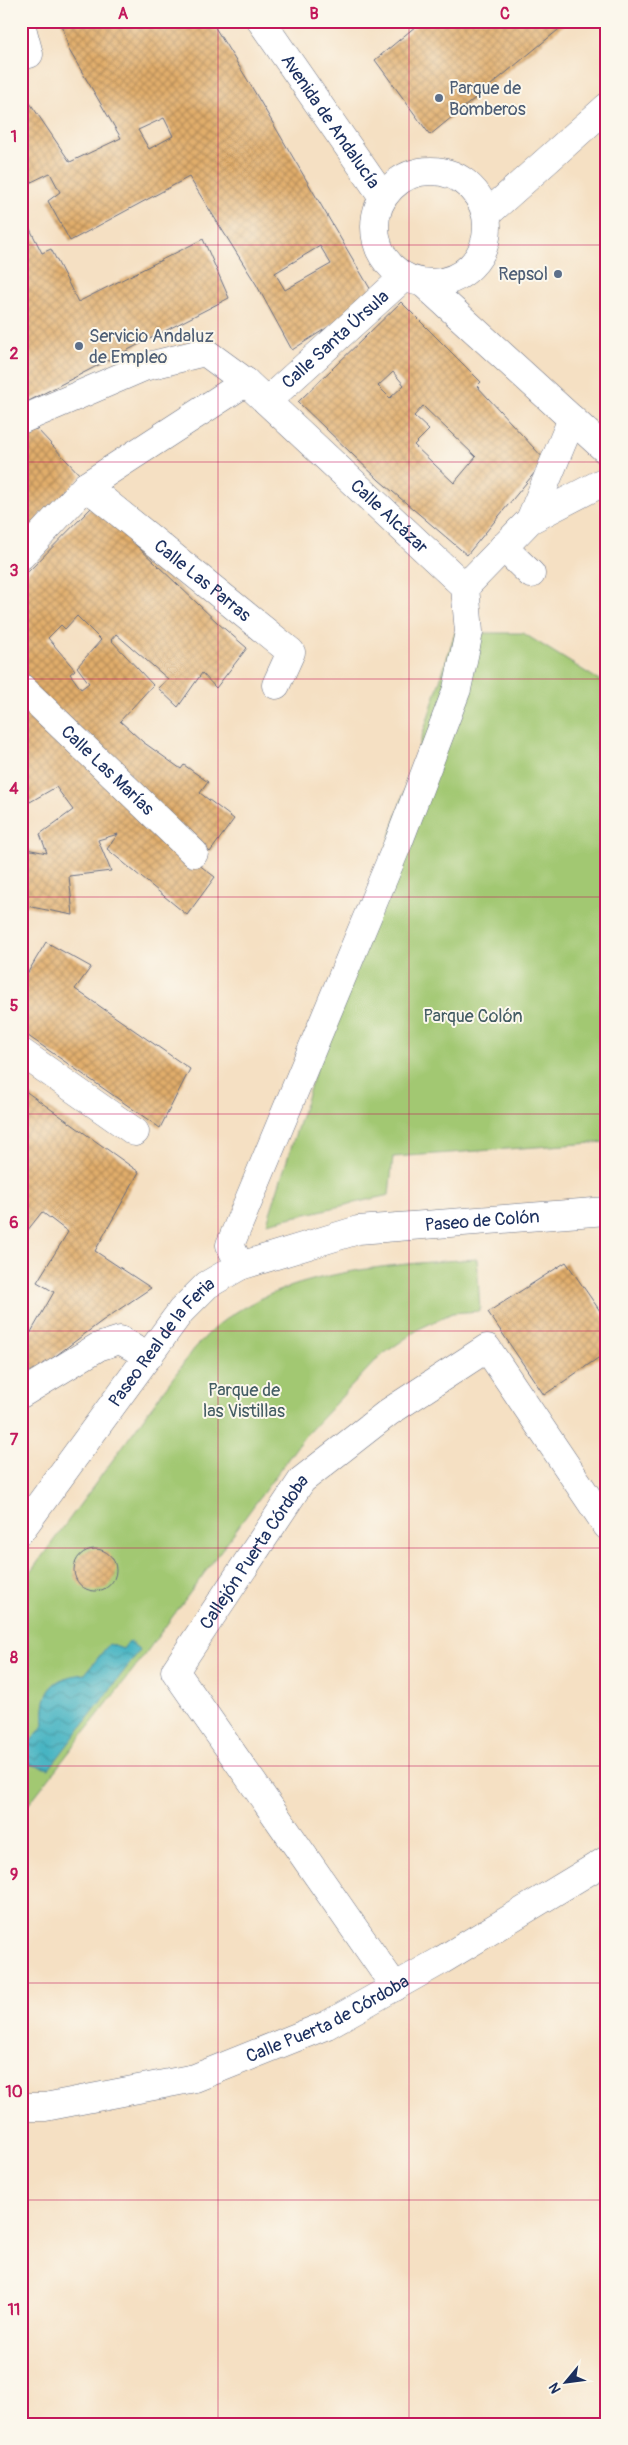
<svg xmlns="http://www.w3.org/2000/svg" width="628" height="2445" font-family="Pangolin,sans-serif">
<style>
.park{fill:#a2c872;stroke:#5e7c68}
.water{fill:url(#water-waves);stroke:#317290}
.building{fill:url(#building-cross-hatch);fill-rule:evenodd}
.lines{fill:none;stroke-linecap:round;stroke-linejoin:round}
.minor-casing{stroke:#676d81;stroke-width:29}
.minor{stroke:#fff;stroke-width:28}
.grid{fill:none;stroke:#c2185b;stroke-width:1;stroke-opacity:0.55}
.service-dot{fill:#5c6f8a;stroke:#fbf7ec;stroke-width:2}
.labels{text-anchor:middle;stroke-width:4;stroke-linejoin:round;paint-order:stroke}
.service-label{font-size:18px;fill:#4e5e75;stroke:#fbf7ec;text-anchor:start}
.street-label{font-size:18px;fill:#1b2f5e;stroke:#fbf7ec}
.park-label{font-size:18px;fill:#445d64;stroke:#fbf7ec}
.neatline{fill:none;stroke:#c2185b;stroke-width:2}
.grid-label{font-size:16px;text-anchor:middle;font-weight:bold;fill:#c2185b}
</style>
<defs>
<pattern id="water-waves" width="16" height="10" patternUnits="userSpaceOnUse" patternTransform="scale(1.25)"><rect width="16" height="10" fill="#47b4c2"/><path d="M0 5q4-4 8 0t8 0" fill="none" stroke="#3a93a1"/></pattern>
<pattern id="building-cross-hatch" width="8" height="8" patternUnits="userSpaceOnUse" patternTransform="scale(1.25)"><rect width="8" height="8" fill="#e1ad6a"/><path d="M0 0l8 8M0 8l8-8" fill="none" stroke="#b68d5a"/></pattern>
</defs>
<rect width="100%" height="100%" fill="#fbf7ec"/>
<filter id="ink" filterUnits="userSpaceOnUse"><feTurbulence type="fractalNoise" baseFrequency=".02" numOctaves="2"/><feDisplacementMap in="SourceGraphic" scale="10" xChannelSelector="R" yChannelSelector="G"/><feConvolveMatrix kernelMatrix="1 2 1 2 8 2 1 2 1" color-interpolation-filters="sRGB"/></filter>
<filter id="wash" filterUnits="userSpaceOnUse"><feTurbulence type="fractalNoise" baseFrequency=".0096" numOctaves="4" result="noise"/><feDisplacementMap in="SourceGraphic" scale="20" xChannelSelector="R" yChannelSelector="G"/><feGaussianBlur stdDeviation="1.12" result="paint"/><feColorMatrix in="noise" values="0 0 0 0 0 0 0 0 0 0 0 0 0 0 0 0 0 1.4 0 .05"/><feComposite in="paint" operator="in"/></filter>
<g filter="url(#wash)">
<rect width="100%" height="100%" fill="#f5e0c3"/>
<!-- park -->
<g class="park">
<polygon points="455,633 523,633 607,685 607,1142 393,1157 389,1195 267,1223"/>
<path d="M477,1259L480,1311L452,1313L419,1329L379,1357L304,1437L140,1661L21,1814V1585L194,1349C202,1341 209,1332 218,1325C286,1270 394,1264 477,1259Z"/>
</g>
<!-- water -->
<path class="water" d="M129,1641L140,1650L49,1769L21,1762V1753L44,1725C42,1691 50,1677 85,1674L109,1644L123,1649Z"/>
<g id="blocks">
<!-- building -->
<g class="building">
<path d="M61,21H114L115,24L120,21H211L247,79L375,297L292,350L256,284L189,177L70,241L48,201L60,192L50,173L21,187V107L30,103L70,162L121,138L69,50ZM164,118L173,136L149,149L138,130ZM320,246L331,264L285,290L275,273Z"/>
<polygon points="422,21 569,21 430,135 375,60"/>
<polygon points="21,211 42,253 51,249 78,302 203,239 229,298 21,405"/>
<path d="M401,302L481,382L477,386L545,460L467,555L379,480L298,402ZM393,372L404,385L390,398L378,386ZM423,406L476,457L454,483L414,445L429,430L414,416Z"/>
<polygon points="37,429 81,476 21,543 21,432"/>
<path d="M94,505L219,624L247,648L216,688L202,673L178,707L158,688L168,679L116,634L111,640L153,685L120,721L143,742L181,769L184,765L208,782L200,793L234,819L210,852L178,826L21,676V579ZM77,616L101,640L77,667L89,683L81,689L70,674L75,670L48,638L61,625L65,629Z"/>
<polygon points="21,695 177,848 215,877 187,915 107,849 118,834 98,840 111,871 69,876 73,915 21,905 21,848 47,853 40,834 73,810 56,787 30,802 21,787"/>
<polygon points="46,942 91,967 75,989 190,1069 160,1128 21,1031 21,984"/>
<polygon points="21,1088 139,1172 95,1251 151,1288 102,1321 21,1382 21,1344 23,1346 54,1292 37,1282 68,1232 42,1212 27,1231 21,1225"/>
<polygon points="566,1262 607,1321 607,1352 544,1395 488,1312"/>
<circle cx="95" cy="1570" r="21"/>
</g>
</g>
</g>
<g filter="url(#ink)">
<use href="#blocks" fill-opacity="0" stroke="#676d81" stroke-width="1"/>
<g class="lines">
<defs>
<g id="minor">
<path id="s1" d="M261,21L383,197"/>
<polyline points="21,24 29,54"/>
<circle cx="431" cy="227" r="56"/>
<polyline points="487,214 607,107"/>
<polyline points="423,283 607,451"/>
<path id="s2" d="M267,401L404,277"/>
<path id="s3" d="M21,420L144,367L205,352L246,382L465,587L530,520L607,480"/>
<path id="s4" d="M86,486L291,652L276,685"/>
<polyline points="530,520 572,419"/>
<polyline points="503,547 531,574"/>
<polyline points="21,556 86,486 246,382"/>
<path id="s5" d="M21,687L194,853"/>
<polyline points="21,1052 135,1132"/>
<polyline points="240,1266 230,1245 399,841 457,689 469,632 465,587"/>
<polyline points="21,1394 98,1347 120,1340 149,1356"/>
<path id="s6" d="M21,1530L181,1311L207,1285L240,1266L358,1230L607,1211"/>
<path id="s7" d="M395,1987L175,1671L302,1480L389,1412L487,1348L607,1526"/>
<path id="s8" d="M21,2107H45L195,2078L327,2025L442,1960L607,1860"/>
</g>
</defs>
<!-- minor casing -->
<use href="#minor" class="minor-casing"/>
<!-- minor -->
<use href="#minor" class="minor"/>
</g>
</g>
<!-- grid -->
<path class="grid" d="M218,21V2424M409,21V2424M21,245H607M21,462H607M21,679H607M21,897H607M21,1114H607M21,1331H607M21,1548H607M21,1766H607M21,1983H607M21,2200H607"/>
<!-- markers -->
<g class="service-dot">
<circle cx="439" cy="98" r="5"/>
<circle cx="558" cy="274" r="5"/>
<circle cx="79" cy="346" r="5"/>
</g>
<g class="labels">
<!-- service labels -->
<g class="service-label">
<text x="449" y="94">Parque de<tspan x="449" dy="21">Bomberos</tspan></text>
<text x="548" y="280" text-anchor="end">Repsol</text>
<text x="89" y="342">Servicio Andaluz<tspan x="89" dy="21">de Empleo</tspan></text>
</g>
<!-- street labels -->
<g class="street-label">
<text dy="6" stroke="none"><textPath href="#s1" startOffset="122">Avenida de Andalucía</textPath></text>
<text dy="6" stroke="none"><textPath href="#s2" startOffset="92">Calle Santa Úrsula</textPath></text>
<text dy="6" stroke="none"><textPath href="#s3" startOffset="444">Calle Alcázar</textPath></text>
<text dy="6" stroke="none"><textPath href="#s4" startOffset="150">Calle Las Parras</textPath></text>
<text dy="6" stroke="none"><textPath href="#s5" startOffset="120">Calle Las Marías</textPath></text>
<text dy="6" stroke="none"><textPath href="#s6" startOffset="594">Paseo de Colón</textPath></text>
<text dy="6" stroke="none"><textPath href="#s6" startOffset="235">Paseo Real de la Feria</textPath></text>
<text dy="6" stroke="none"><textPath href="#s7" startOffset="528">Callejón Puerta Córdoba</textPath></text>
<text dy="6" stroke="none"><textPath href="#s8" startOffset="322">Calle Puerta de Córdoba</textPath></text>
</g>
<!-- park labels -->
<g class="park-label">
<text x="473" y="1022">Parque Colón</text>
<text x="244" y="1396">Parque de<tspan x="244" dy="21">las Vistillas</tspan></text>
</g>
</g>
<!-- margin -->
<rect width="628" height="2445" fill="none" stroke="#fbf7ec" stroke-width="55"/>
<!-- north arrow -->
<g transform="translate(566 2382) rotate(241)" stroke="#fbf7ec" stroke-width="4" paint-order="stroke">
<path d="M0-4L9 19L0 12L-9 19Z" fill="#1b2f5e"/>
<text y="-8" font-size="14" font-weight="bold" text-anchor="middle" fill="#1b2f5e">N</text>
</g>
<rect x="28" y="28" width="572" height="2390" class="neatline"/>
<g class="grid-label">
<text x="123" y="19">A</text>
<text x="314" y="19">B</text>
<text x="505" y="19">C</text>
<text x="14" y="142">1</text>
<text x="14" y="359">2</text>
<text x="14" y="576">3</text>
<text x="14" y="794">4</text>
<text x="14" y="1011">5</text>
<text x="14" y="1228">6</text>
<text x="14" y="1445">7</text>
<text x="14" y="1663">8</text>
<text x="14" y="1880">9</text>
<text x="14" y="2097">10</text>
<text x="14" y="2315">11</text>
</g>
</svg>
